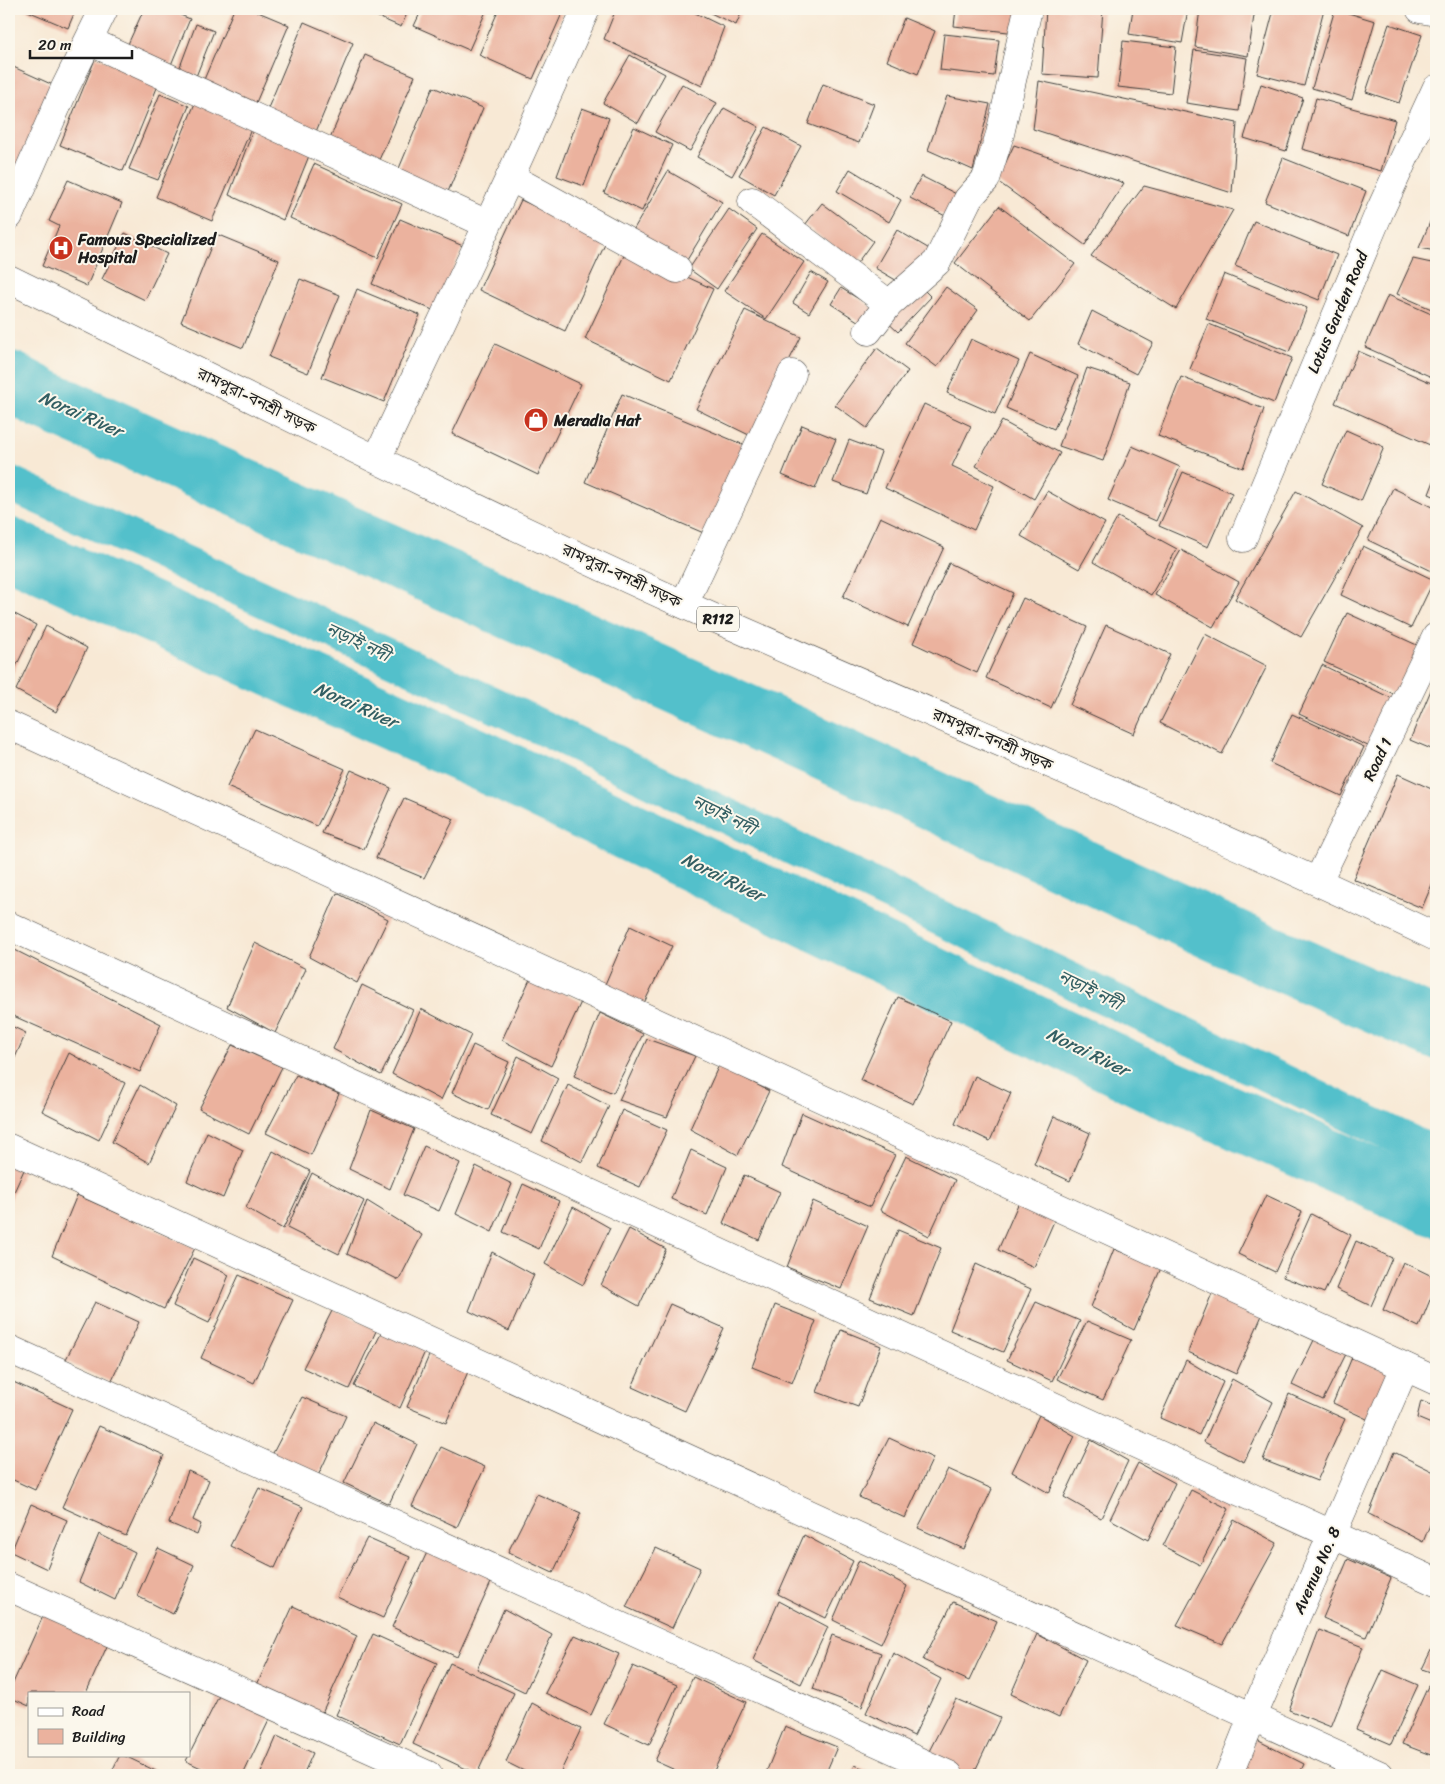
<svg xmlns="http://www.w3.org/2000/svg" width="1445" height="1784" font-family="Sriracha,'Noto Sans Bengali',sans-serif">
<style>
.lines{fill:none;stroke-linecap:round;stroke-linejoin:round}
.canal{stroke:#53c0cb;stroke-width:36}
.river{stroke:#53c0cb;stroke-width:61}
.building{fill:#ebb29e}
.minor-casing{stroke:#3d3b38;stroke-width:29}
.major-casing{stroke:#3d3b38;stroke-width:29}
.minor{stroke:#fff;stroke-width:28}
.major{stroke:#fff;stroke-width:28}
.labels{text-anchor:middle;stroke-width:4;stroke-linejoin:round;paint-order:stroke}
.shield{fill:#fbf7ec;stroke:#5f5e5a;stroke-width:1}
.shield-label{font-size:15px;font-weight:bold;fill:#1c1c1c}
.poi-label{font-size:16px;font-weight:bold;fill:#1c1c1c;stroke:#fbf7ec;text-anchor:start}
.street-label{font-size:16px;fill:#1c1c1c;stroke:#fbf7ec}
.water-label{font-size:18px;font-style:italic;fill:#325e62;stroke:#fbf7ec}
</style>
<rect width="100%" height="100%" fill="#fbf7ec"/>
<filter id="ink" filterUnits="userSpaceOnUse"><feTurbulence type="fractalNoise" baseFrequency=".02" numOctaves="2"/><feDisplacementMap in="SourceGraphic" scale="10" xChannelSelector="R" yChannelSelector="G"/><feConvolveMatrix kernelMatrix="1 2 1 2 8 2 1 2 1" color-interpolation-filters="sRGB"/></filter>
<filter id="wash" filterUnits="userSpaceOnUse"><feTurbulence type="fractalNoise" baseFrequency=".0096" numOctaves="4" result="noise"/><feDisplacementMap in="SourceGraphic" scale="20" xChannelSelector="R" yChannelSelector="G"/><feGaussianBlur stdDeviation="1.12" result="paint"/><feColorMatrix in="noise" values="0 0 0 0 0 0 0 0 0 0 0 0 0 0 0 0 0 1.4 0 .05"/><feComposite in="paint" operator="in"/></filter>
<g filter="url(#wash)">
<rect width="100%" height="100%" fill="#f8e9d5"/>
<g class="lines">
<!-- canal -->
<polyline class="canal" points="9,483 503,709 1436,1155"/>
<!-- river -->
<g class="river">
<polyline points="9,381 43,399 789,734 1261,952 1436,1029"/>
<polyline points="9,548 493,766 1160,1086 1436,1206"/>
</g>
</g>
<g id="blocks">
<!-- building -->
<g class="building">
<polygon points="23,9 76,9 68,28"/>
<polygon points="144,9 166,9 190,19 168,72 124,53"/>
<polygon points="234,9 251,9 289,25 252,112 200,89"/>
<polygon points="360,9 409,9 401,27"/>
<polygon points="422,9 487,9 469,50 414,26"/>
<polygon points="499,9 564,9 533,79 479,55"/>
<polygon points="616,9 687,9 724,27 702,86 604,39"/>
<polygon points="702,9 743,9 736,25"/>
<polygon points="956,9 1019,9 1017,33 954,26"/>
<polygon points="1046,9 1103,9 1098,78 1042,74"/>
<polygon points="1133,9 1188,9 1182,43 1129,34"/>
<polygon points="1200,9 1255,9 1248,56 1195,47"/>
<polygon points="1274,9 1324,9 1304,86 1257,74"/>
<polygon points="1335,9 1375,21 1352,100 1312,88"/>
<polygon points="904,18 935,31 918,74 887,61"/>
<polygon points="304,22 353,43 315,134 266,113"/>
<polygon points="196,24 214,31 195,79 178,72"/>
<polygon points="1389,24 1422,35 1399,103 1366,92"/>
<polygon points="944,34 999,40 994,76 940,70"/>
<polygon points="1123,41 1176,47 1171,93 1118,87"/>
<polygon points="1194,50 1247,58 1239,111 1186,103"/>
<polygon points="365,55 415,76 376,167 327,146"/>
<polygon points="630,55 665,74 638,123 603,103"/>
<polygon points="96,57 159,83 123,171 60,145"/>
<polygon points="9,65 64,90 9,216"/>
<polygon points="1039,81 1237,123 1232,193 1033,129"/>
<polygon points="682,84 717,103 690,151 655,132"/>
<polygon points="823,84 874,104 859,143 808,124"/>
<polygon points="1261,84 1303,98 1286,151 1244,138"/>
<polygon points="433,87 483,108 445,199 395,178"/>
<polygon points="160,94 189,106 158,180 129,169"/>
<polygon points="198,96 255,120 212,221 156,197"/>
<polygon points="947,96 990,104 973,170 928,150"/>
<polygon points="1316,98 1395,120 1381,171 1302,149"/>
<polygon points="582,108 609,118 584,186 557,176"/>
<polygon points="724,108 759,127 732,176 697,157"/>
<polygon points="256,122 313,146 283,220 229,195"/>
<polygon points="634,127 672,145 642,211 604,193"/>
<polygon points="766,127 801,146 774,195 739,175"/>
<polygon points="1014,145 1124,183 1085,245 997,181"/>
<polygon points="1283,158 1366,191 1349,236 1265,202"/>
<polygon points="314,164 402,204 378,258 290,218"/>
<polygon points="850,169 901,200 889,222 837,191"/>
<polygon points="668,171 722,202 681,270 628,239"/>
<polygon points="921,176 978,205 967,227 910,198"/>
<polygon points="68,180 122,203 87,286 42,266 59,226 49,221"/>
<polygon points="1144,186 1233,210 1176,309 1091,256"/>
<polygon points="521,200 607,240 565,331 479,290"/>
<polygon points="822,203 873,241 857,263 805,225"/>
<polygon points="999,206 1075,264 1030,321 955,263"/>
<polygon points="1436,208 1436,251 1419,248"/>
<polygon points="729,209 757,229 717,289 689,269"/>
<polygon points="400,219 463,246 435,311 372,284"/>
<polygon points="1254,221 1337,255 1319,300 1235,266"/>
<polygon points="897,230 938,254 906,286 875,268"/>
<polygon points="125,233 167,254 145,300 102,279"/>
<polygon points="216,234 279,260 243,348 181,322"/>
<polygon points="762,234 804,262 766,319 724,291"/>
<polygon points="627,249 713,289 671,380 585,339"/>
<polygon points="1413,259 1436,264 1436,311 1397,294"/>
<polygon points="811,272 828,282 809,313 793,303"/>
<polygon points="1224,274 1307,308 1289,352 1206,319"/>
<polygon points="300,279 340,295 308,373 269,357"/>
<polygon points="917,283 931,297 898,332 883,318"/>
<polygon points="946,287 978,310 937,367 905,343"/>
<polygon points="841,288 875,309 864,325 831,304"/>
<polygon points="357,289 420,315 384,402 322,377"/>
<polygon points="1388,295 1436,316 1436,379 1365,347"/>
<polygon points="745,310 801,337 751,436 696,409"/>
<polygon points="1092,311 1153,343 1136,374 1078,344"/>
<polygon points="1209,324 1292,358 1274,403 1190,369"/>
<polygon points="971,339 1019,361 995,414 947,393"/>
<polygon points="495,344 581,384 538,475 452,434"/>
<polygon points="877,348 908,371 867,428 835,405"/>
<polygon points="1358,351 1436,385 1436,431 1430,445 1335,403"/>
<polygon points="1030,354 1078,376 1054,429 1006,408"/>
<polygon points="1087,368 1130,382 1103,461 1059,446"/>
<polygon points="1181,377 1264,409 1243,468 1158,436"/>
<polygon points="622,394 744,445 706,534 585,482"/>
<polygon points="924,404 971,426 952,466 994,486 974,530 885,488"/>
<polygon points="1002,421 1060,453 1034,499 976,466"/>
<polygon points="802,425 836,439 815,489 782,475"/>
<polygon points="1346,430 1384,447 1361,501 1322,484"/>
<polygon points="849,440 881,452 866,494 833,482"/>
<polygon points="1132,446 1180,467 1156,521 1108,500"/>
<polygon points="1183,472 1232,493 1208,547 1159,526"/>
<polygon points="1436,476 1436,497 1429,494"/>
<polygon points="1393,488 1436,509 1436,573 1368,540"/>
<polygon points="1047,491 1105,523 1079,569 1021,536"/>
<polygon points="1296,491 1363,528 1301,637 1235,599"/>
<polygon points="880,517 944,547 908,627 843,597"/>
<polygon points="1118,517 1177,549 1151,595 1093,562"/>
<polygon points="1363,546 1434,580 1411,628 1341,595"/>
<polygon points="1181,550 1239,582 1213,627 1155,595"/>
<polygon points="949,563 1013,593 977,673 913,643"/>
<polygon points="1023,598 1087,627 1051,708 986,678"/>
<polygon points="9,611 36,625 9,681"/>
<polygon points="1347,613 1419,646 1396,695 1324,662"/>
<polygon points="1106,625 1170,654 1134,734 1070,705"/>
<polygon points="46,626 87,648 56,712 16,690"/>
<polygon points="1205,634 1267,666 1222,754 1160,723"/>
<polygon points="1322,665 1393,699 1370,747 1299,714"/>
<polygon points="1436,678 1436,751 1410,740"/>
<polygon points="1292,714 1364,747 1341,796 1270,763"/>
<polygon points="255,729 345,769 317,826 227,787"/>
<polygon points="351,770 391,788 364,849 322,833"/>
<polygon points="1398,774 1436,791 1436,875 1422,908 1353,879"/>
<polygon points="404,798 454,819 424,878 376,858"/>
<polygon points="337,893 388,919 357,983 309,957"/>
<polygon points="630,926 672,946 643,1005 603,989"/>
<polygon points="255,943 306,969 275,1033 227,1007"/>
<polygon points="9,947 161,1024 140,1072 9,1014"/>
<polygon points="531,977 581,1002 551,1066 502,1040"/>
<polygon points="362,985 413,1010 381,1075 333,1049"/>
<polygon points="898,997 951,1021 913,1104 860,1080"/>
<polygon points="421,1009 471,1035 441,1100 392,1074"/>
<polygon points="600,1013 643,1034 613,1093 574,1076"/>
<polygon points="9,1025 26,1033 9,1071"/>
<polygon points="647,1039 695,1056 667,1117 619,1100"/>
<polygon points="232,1045 282,1067 249,1134 199,1109"/>
<polygon points="473,1045 509,1062 488,1110 452,1093"/>
<polygon points="69,1053 125,1083 99,1140 42,1111"/>
<polygon points="518,1056 558,1078 532,1134 491,1115"/>
<polygon points="719,1065 769,1091 738,1155 690,1129"/>
<polygon points="296,1075 339,1094 311,1155 266,1133"/>
<polygon points="975,1076 1011,1093 990,1141 955,1124"/>
<polygon points="140,1085 176,1106 149,1163 112,1142"/>
<polygon points="568,1085 609,1106 582,1162 542,1141"/>
<polygon points="371,1110 414,1129 390,1189 349,1169"/>
<polygon points="622,1110 667,1130 640,1187 598,1168"/>
<polygon points="802,1113 895,1155 870,1207 782,1167"/>
<polygon points="1054,1116 1090,1133 1070,1181 1034,1164"/>
<polygon points="207,1132 243,1150 223,1198 187,1181"/>
<polygon points="424,1146 460,1163 439,1211 403,1195"/>
<polygon points="691,1150 727,1167 707,1215 671,1199"/>
<polygon points="273,1151 310,1171 283,1229 246,1208"/>
<polygon points="906,1156 955,1180 929,1236 880,1210"/>
<polygon points="9,1163 24,1170 9,1203"/>
<polygon points="476,1166 512,1184 492,1232 456,1214"/>
<polygon points="312,1173 364,1201 339,1254 287,1228"/>
<polygon points="744,1175 780,1192 759,1240 723,1223"/>
<polygon points="523,1184 559,1201 539,1249 503,1232"/>
<polygon points="77,1195 195,1248 164,1309 52,1256"/>
<polygon points="1266,1195 1302,1212 1275,1272 1238,1254"/>
<polygon points="367,1201 422,1235 399,1280 347,1254"/>
<polygon points="813,1201 868,1226 841,1289 787,1267"/>
<polygon points="1019,1202 1055,1219 1034,1267 998,1250"/>
<polygon points="573,1207 610,1228 583,1285 545,1264"/>
<polygon points="1311,1214 1351,1235 1324,1293 1283,1277"/>
<polygon points="629,1229 666,1249 639,1306 601,1285"/>
<polygon points="898,1230 941,1248 914,1316 870,1298"/>
<polygon points="1356,1241 1392,1258 1371,1306 1336,1289"/>
<polygon points="1114,1249 1161,1268 1134,1330 1091,1307"/>
<polygon points="492,1252 534,1275 509,1331 469,1311"/>
<polygon points="193,1258 229,1275 209,1323 173,1306"/>
<polygon points="1403,1262 1436,1278 1436,1285 1419,1327 1383,1310"/>
<polygon points="976,1264 1031,1289 1003,1352 950,1330"/>
<polygon points="239,1275 293,1300 254,1383 201,1358"/>
<polygon points="1213,1291 1263,1313 1236,1374 1188,1352"/>
<polygon points="95,1302 139,1322 111,1382 65,1361"/>
<polygon points="1036,1302 1080,1321 1052,1381 1007,1360"/>
<polygon points="670,1304 724,1328 685,1411 632,1387"/>
<polygon points="775,1305 816,1321 792,1383 752,1367"/>
<polygon points="333,1309 377,1329 349,1389 303,1368"/>
<polygon points="1087,1321 1131,1340 1103,1400 1057,1379"/>
<polygon points="384,1328 427,1347 400,1408 354,1386"/>
<polygon points="841,1330 881,1346 858,1407 817,1392"/>
<polygon points="1315,1338 1346,1354 1323,1400 1292,1385"/>
<polygon points="431,1351 470,1367 446,1423 407,1407"/>
<polygon points="1353,1355 1389,1372 1369,1420 1333,1403"/>
<polygon points="1186,1360 1223,1382 1199,1435 1160,1418"/>
<polygon points="1232,1379 1273,1402 1244,1462 1204,1442"/>
<polygon points="9,1380 72,1409 35,1490 9,1478"/>
<polygon points="1289,1394 1345,1419 1317,1481 1263,1460"/>
<polygon points="302,1397 346,1416 318,1476 272,1455"/>
<polygon points="1421,1401 1436,1407 1436,1426 1417,1418"/>
<polygon points="1039,1415 1075,1436 1049,1493 1012,1472"/>
<polygon points="373,1423 417,1444 389,1504 344,1483"/>
<polygon points="99,1426 164,1455 126,1536 62,1507"/>
<polygon points="889,1438 933,1458 905,1518 859,1497"/>
<polygon points="1091,1440 1128,1461 1101,1518 1064,1497"/>
<polygon points="441,1447 485,1467 457,1527 412,1506"/>
<polygon points="1394,1452 1436,1473 1436,1510 1423,1542 1369,1514"/>
<polygon points="1138,1463 1175,1483 1148,1540 1110,1519"/>
<polygon points="948,1469 992,1489 964,1549 918,1528"/>
<polygon points="188,1471 209,1480 193,1520 201,1524 197,1535 169,1523"/>
<polygon points="259,1488 303,1507 275,1568 230,1546"/>
<polygon points="1191,1490 1229,1509 1200,1565 1163,1546"/>
<polygon points="537,1494 581,1513 553,1573 508,1552"/>
<polygon points="31,1504 67,1520 47,1569 11,1552"/>
<polygon points="1234,1520 1277,1543 1222,1644 1177,1625"/>
<polygon points="99,1534 135,1552 115,1600 79,1582"/>
<polygon points="804,1535 853,1561 826,1618 778,1594"/>
<polygon points="367,1538 410,1557 383,1618 337,1597"/>
<polygon points="430,1546 494,1576 457,1657 392,1627"/>
<polygon points="158,1548 194,1565 173,1614 137,1596"/>
<polygon points="656,1548 700,1568 672,1628 626,1607"/>
<polygon points="1348,1559 1391,1578 1366,1637 1323,1618"/>
<polygon points="859,1560 907,1586 881,1644 833,1620"/>
<polygon points="779,1601 828,1627 801,1684 753,1660"/>
<polygon points="953,1602 997,1621 969,1681 923,1660"/>
<polygon points="293,1606 357,1636 320,1717 256,1687"/>
<polygon points="504,1609 552,1635 525,1692 477,1669"/>
<polygon points="44,1614 108,1644 86,1693 29,1693 29,1706 9,1697 9,1692"/>
<polygon points="1319,1630 1363,1647 1331,1727 1289,1710"/>
<polygon points="373,1634 437,1663 400,1744 336,1715"/>
<polygon points="1037,1634 1086,1660 1059,1717 1011,1694"/>
<polygon points="575,1635 619,1654 591,1715 545,1693"/>
<polygon points="832,1635 881,1653 862,1707 813,1689"/>
<polygon points="1436,1640 1436,1674 1422,1669"/>
<polygon points="893,1653 941,1679 914,1736 866,1713"/>
<polygon points="450,1663 514,1693 477,1774 413,1744"/>
<polygon points="633,1666 677,1685 649,1745 604,1724"/>
<polygon points="1383,1670 1418,1685 1391,1744 1356,1729"/>
<polygon points="693,1677 746,1702 712,1775 686,1775 655,1761"/>
<polygon points="1429,1684 1436,1687 1436,1757 1402,1744"/>
<polygon points="222,1690 272,1714 243,1775 216,1775 186,1761"/>
<polygon points="956,1699 1000,1718 973,1775 965,1775 926,1757"/>
<polygon points="532,1703 581,1729 559,1775 532,1775 506,1762"/>
<polygon points="785,1726 837,1747 825,1775 765,1775"/>
<polygon points="277,1736 313,1753 303,1775 260,1775"/>
<polygon points="1255,1739 1304,1764 1299,1775 1239,1775"/>
<polygon points="120,1755 123,1755 164,1775 110,1775"/>
<polygon points="855,1765 878,1775 850,1775"/>
<polygon points="1319,1771 1329,1775 1317,1775"/>
</g>
</g>
</g>
<g filter="url(#ink)">
<use href="#blocks" fill-opacity="0" stroke="#3d3b38" stroke-width="1"/>
<g class="lines">
<defs>
<g id="minor">
<polyline points="1420,9 1436,12"/>
<polyline points="89,41 487,224"/>
<polyline points="510,177 677,269"/>
<polyline points="752,201 889,304"/>
<polyline points="9,216 64,90 104,9"/>
<polyline points="868,331 889,304 937,262 968,199 986,179 1000,134 1028,9"/>
<polyline points="377,459 510,177 586,9"/>
<polyline points="1243,538 1379,213 1436,89"/>
<polyline points="684,604 792,374"/>
<polyline points="9,725 1436,1381"/>
<polyline points="1318,881 1436,637"/>
<polyline points="9,926 1436,1582"/>
<polyline points="9,1148 1380,1775"/>
<polyline points="9,1349 949,1775"/>
<polyline points="9,1587 428,1775"/>
<polyline points="1229,1775 1252,1718 1405,1367"/>
</g>
<path id="major" d="M9,279C234,389 457,502 685,605C935,717 1189,819 1436,937"/>
</defs>
<!-- minor casing -->
<use href="#minor" class="minor-casing"/>
<!-- major casing -->
<use href="#major" class="major-casing"/>
<!-- minor -->
<use href="#minor" class="minor"/>
<!-- major -->
<use href="#major" class="major"/>
</g>
</g>
<!-- icons -->
<defs>
<symbol id="hospital-disc" viewBox="-11 -11 22 22"><circle r="9.5" fill="#c8321e" stroke="#fbf7ec"/><path d="M-5-5h3v3.5h4V-5h3V5h-3V1.5h-4V5h-3Z" fill="#fff"/></symbol>
<symbol id="shop-disc" viewBox="-11 -11 22 22"><circle r="9.5" fill="#c8321e" stroke="#fbf7ec"/><path d="M-5-2.5h2.3a2.7 3.5 0 0 1 5.4 0H5L5.5 6h-11ZM-1.5-2.5h3a1.5 2.3 0 0 0-3 0Z" fill="#fff"/></symbol>
</defs>
<g fill-rule="evenodd">
<use href="#hospital-disc" x="47" y="234" width="28" height="28"/>
<use href="#shop-disc" x="522" y="406" width="28" height="28"/>
</g>
<g class="labels">
<!-- shield labels -->
<rect class="shield" x="697" y="606.5" width="42" height="25" rx="4"/>
<g class="shield-label">
<text x="718" y="624">R112</text>
</g>
<!-- poi labels -->
<g class="poi-label">
<text x="78" y="245">Famous Specialized<tspan x="78" dy="18">Hospital</tspan></text>
<text x="554" y="426">Meradia Hat</text>
</g>
<!-- street labels -->
<g class="street-label">
<text transform="translate(1337 312) rotate(-67)" y="6">Lotus Garden Road</text>
<text transform="translate(257 400) rotate(26)" y="6">রামপুরা-বনশ্রী সড়ক</text>
<text transform="translate(622 575) rotate(25)" y="6">রামপুরা-বনশ্রী সড়ক</text>
<text transform="translate(993 739) rotate(24)" y="6">রামপুরা-বনশ্রী সড়ক</text>
<text transform="translate(1377 759) rotate(-64)" y="6">Road 1</text>
<text transform="translate(1316 1570) rotate(-66)" y="6">Avenue No. 8</text>
</g>
<!-- water labels -->
<g class="water-label">
<text transform="translate(81 414) rotate(24)" y="6">Norai River</text>
<text transform="translate(358 642) rotate(25)" y="6">নড়াই নদী</text>
<text transform="translate(356 705) rotate(24)" y="6">Norai River</text>
<text transform="translate(724 815) rotate(26)" y="6">নড়াই নদী</text>
<text transform="translate(723 877) rotate(26)" y="6">Norai River</text>
<text transform="translate(1090 990) rotate(26)" y="6">নড়াই নদী</text>
<text transform="translate(1088 1052) rotate(26)" y="6">Norai River</text>
</g>
</g>
<!-- margin -->
<rect width="1445" height="1784" fill="none" stroke="#fbf7ec" stroke-width="30"/>
<!-- legend -->
<rect x="28" y="1692" width="162" height="65" fill="#fbf7ec" stroke="#a29f99"/>
<rect x="38" y="1708" width="25" height="8" fill="#ffffff" stroke="#a29f99"/>
<text x="72" y="1716" font-size="15" fill="#1c1c1c">Road</text>
<rect x="38" y="1729" width="25" height="15" fill="#ebb29e" stroke="#a29f99"/>
<text x="72" y="1742" font-size="15" fill="#1c1c1c">Building</text>
<!-- scale -->
<path d="M30 50v8h102v-8" fill="none" stroke="#1c1c1c" stroke-width="2.5"/>
<text x="38" y="50" font-size="15" fill="#1c1c1c" stroke="#fbf7ec" stroke-width="4" paint-order="stroke">20 m</text>
</svg>
